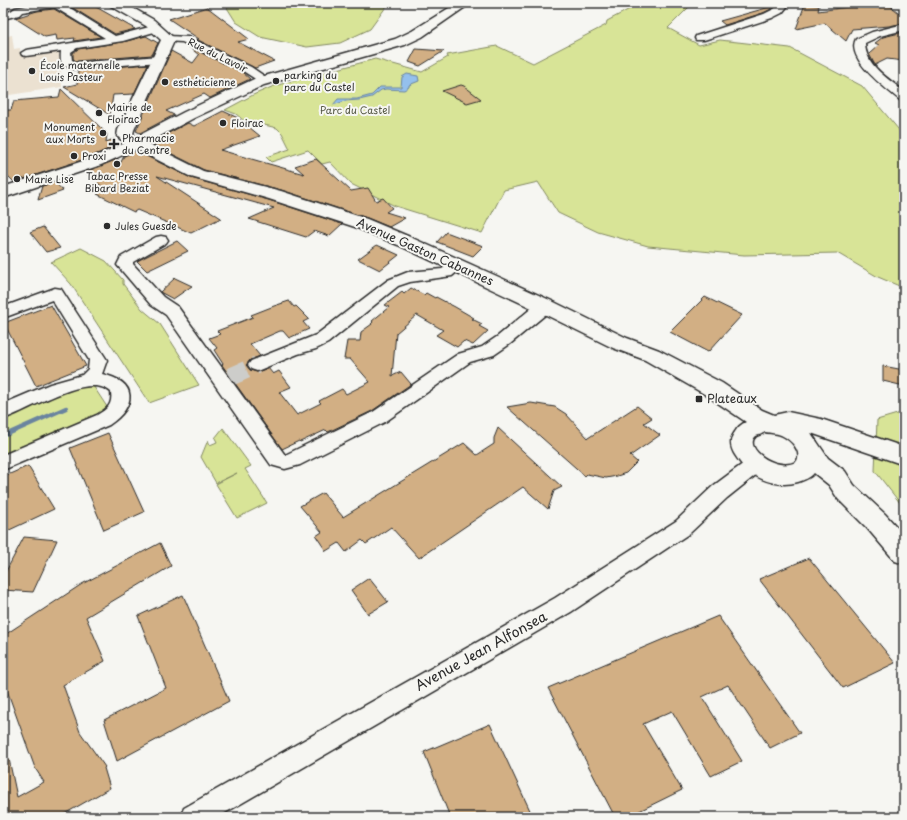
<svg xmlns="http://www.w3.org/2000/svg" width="907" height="820" font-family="'Playpen Sans',sans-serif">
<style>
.built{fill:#ebe1d1}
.green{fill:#d8e497;stroke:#828861}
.water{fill:#94c0ed;stroke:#6a849f}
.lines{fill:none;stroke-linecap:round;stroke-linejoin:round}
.stream{stroke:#6a849f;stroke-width:4.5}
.building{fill:#d2af84;stroke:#2b2b2b}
.street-tunnel{stroke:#cdcdca;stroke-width:18;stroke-dasharray:18 9;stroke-linecap:butt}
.street-casing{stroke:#2b2b2b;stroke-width:3}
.secondary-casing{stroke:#2b2b2b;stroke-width:3}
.street{fill:#f6f6f2;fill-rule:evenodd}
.secondary{fill:#f6f6f2;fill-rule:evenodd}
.poi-dot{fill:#2b2b2b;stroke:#f6f6f2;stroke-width:1.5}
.labels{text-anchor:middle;stroke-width:4;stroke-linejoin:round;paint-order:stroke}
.far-street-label{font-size:10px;fill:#2b2b2b;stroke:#f6f6f2}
.far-poi-label{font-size:10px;fill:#2b2b2b;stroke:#f6f6f2;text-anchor:start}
.far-park-label{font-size:10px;fill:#565946;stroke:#f6f6f2}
.street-label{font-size:12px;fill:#2b2b2b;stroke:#f6f6f2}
.poi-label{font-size:12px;fill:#2b2b2b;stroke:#f6f6f2;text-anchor:start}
.near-street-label{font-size:14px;fill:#2b2b2b;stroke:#f6f6f2}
</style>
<rect width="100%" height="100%" fill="#f6f6f2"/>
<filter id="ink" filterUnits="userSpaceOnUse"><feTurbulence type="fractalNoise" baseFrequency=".025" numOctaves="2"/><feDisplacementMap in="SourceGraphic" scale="8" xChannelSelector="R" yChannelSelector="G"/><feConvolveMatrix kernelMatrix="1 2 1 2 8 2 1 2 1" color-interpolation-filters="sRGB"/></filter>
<g filter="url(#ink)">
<!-- built -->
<polygon class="built" points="12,35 14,49 20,48 20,55 59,50 62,87 3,96 3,37"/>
<!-- green -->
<g class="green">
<polygon points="222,3 394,3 386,7 370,29 340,43 307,47 260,37 236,22 226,6"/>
<polygon points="641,3 701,3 690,6 668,28 699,45 720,40 790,48 862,86 904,136 904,288 878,277 837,253 744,255 648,246 598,232 558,213 538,182 504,190 482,233 395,206 351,184 330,162 322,164 308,150 271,162 266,157 290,149 282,133 277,128 243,120 236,114 225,110 253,95 274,86 375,59 422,72 448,57 447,55 497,46 533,63 606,25 607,21"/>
<polygon points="81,248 106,261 123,280 123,284 142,309 160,324 199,385 149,403 71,284 51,262"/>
<polygon points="92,384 109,410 3,458 3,415 69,390"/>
<polygon points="904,412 904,508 875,471 877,420"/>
<polygon points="223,428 251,466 245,469 267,503 237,518 216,484 237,473 216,483 201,457 208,440 210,445 217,442 215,438"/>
</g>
<!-- water -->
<polygon class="water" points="407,74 418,76 419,81 409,85 409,87 404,90 386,89 381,90 372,97 359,100 345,101 333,105 338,99 357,99 372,95 380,87 401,87 402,77"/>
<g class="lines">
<!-- stream -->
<polyline class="stream" points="3,436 66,408"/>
</g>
<!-- building -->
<g class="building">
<polygon points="65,3 89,3 135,29 115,34"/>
<polygon points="879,3 887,3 904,17 904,23 889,26 852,29 846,41 825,23 796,29 805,4 819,6 818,11"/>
<polygon points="207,7 249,39 238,42 274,61 255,68 196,39 199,39 169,19"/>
<polygon points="770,7 771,9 763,13 725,25 720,21"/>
<polygon points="54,9 101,37 74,41 75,38 57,40 56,35 45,37 15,18 37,11"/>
<polygon points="904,32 904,61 887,59 875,65 869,54 879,45 875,43 883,37"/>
<polygon points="146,36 158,43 152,55 76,61 73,59 73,53 78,49 123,42"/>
<polygon points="189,47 242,72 250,79 210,98 204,94 166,111 174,115 140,133 136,131 171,51 193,63 199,55"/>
<polygon points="416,49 444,51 420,66 409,62"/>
<polygon points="148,64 134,94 113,95 110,115 64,87 77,84 78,70"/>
<polygon points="461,85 464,86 481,99 467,103 442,91"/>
<polygon points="61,89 107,134 106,142 114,139 115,146 88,158 14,182 3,171 3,118 6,110 11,110 14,101 59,97"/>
<polygon points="223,111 238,118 260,136 220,150 304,174 295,166 316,159 351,191 368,188 376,201 383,198 392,208 386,212 405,218 389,227 367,218 281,190 204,170 152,144 156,143 153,141 188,123 194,126"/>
<polygon points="136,151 191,178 269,200 342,224 329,236 314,231 306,237 249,219 274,208 157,176 221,218 191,233 137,210 134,212 97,194 105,189 85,172 118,159 119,166 124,156"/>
<polygon points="55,182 63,191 38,200 42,186"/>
<polygon points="43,227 60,248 46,252 30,232"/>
<polygon points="446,232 483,246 473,256 437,242"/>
<polygon points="177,241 188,251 147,271 137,261"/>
<polygon points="377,245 399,255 380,270 358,259"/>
<polygon points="175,278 192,286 173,299 160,292"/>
<polygon points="411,288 424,295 426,293 435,298 436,297 455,307 474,318 472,319 482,324 479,326 488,331 473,345 464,341 457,347 436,335 443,330 417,315 396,333 392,376 401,372 411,384 372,411 328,432 326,430 300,442 299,441 282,449 222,365 223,364 214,350 217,348 209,338 220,334 217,331 253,317 251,315 274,306 289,301 294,307 296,306 309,319 303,322 309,329 289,338 283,331 280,331 250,344 260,356 250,360 246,365 250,370 257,372 268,368 273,374 279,371 291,387 279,392 297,415 321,403 319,401 342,389 346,394 370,382 350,359 344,359 347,341 360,341 361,332 372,324 371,324 373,322 372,321 389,307 385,305 402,292 404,294"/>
<polygon points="705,297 742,315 708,352 670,332"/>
<polygon points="51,305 86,366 36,386 4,323"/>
<polygon points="883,366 904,370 904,386 883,381"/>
<polygon points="531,403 555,407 566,414 588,438 637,406 652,418 644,423 660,435 630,456 637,462 626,473 617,476 606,478 587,474 585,476 507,407"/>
<polygon points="498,428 562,487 554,491 548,509 523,487 419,558 391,527 366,544 362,540 346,552 339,543 326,551 316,536 322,532 300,506 323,493 343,517 464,443 477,455 494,444 494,438"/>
<polygon points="108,433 144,512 104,530 70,448"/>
<polygon points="28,466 54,509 3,533 3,477"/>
<polygon points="24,537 57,540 33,592 3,590 3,577"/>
<polygon points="160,543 171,566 86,617 105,661 63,685 80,732 105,767 104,768 110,788 59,817 3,817 3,759 9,759 17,797 44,782 35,768 3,679 3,636 82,584"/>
<polygon points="809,558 895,663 843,688 759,579"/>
<polygon points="369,578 388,602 368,614 351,590"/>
<polygon points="183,595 229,701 117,761 104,720 166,688 138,616"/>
<polygon points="718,616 800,733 770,748 728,685 702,697 742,761 711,776 672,711 643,724 682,790 627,817 615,817 548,688"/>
<polygon points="490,724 533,817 450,817 424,752"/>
</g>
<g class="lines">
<!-- street-tunnel -->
<polyline class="street-tunnel" points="230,377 257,365"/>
<defs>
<g id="street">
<path d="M42,3H62L115,36L157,25L162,28L161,30L123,41L77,48L71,52L72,60L76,63L159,56L165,59L159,62L74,69C61,66 60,63 61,51L26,56L22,55L21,53L26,50L105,38L54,7L22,12L19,15L3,19V13L11,11L15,8Z"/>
<polygon points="780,3 790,3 782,13 772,18 704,40 696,40 695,38 696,36 764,14 774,9"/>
<path d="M904,24V30L880,36L865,43C865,65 888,79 904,91V101L900,100C887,89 845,59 856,39L872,32Z"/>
<polygon points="168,36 188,37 251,67 270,80 268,82 260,82 243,71 182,42 164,41 163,39 164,37"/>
<polygon points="161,236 166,237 168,240 166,243 133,262 133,264 163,297 178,307 285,455 373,412 458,354 482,347 498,336 539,302 545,301 551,302 553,306 551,310 510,344 494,355 470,362 385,422 300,465 285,469 271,465 166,315 151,305 117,265 121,257 156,237"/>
<polygon points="457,260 462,262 465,265 452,276 410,282 398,286 328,343 316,349 298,354 257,371 251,369 248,365 251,361 316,335 388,280 408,272 442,269 452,262"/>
<path d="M55,288L61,289L107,360L102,374C138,382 137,406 109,425L3,470V455L97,415C107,409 113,405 111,392C87,371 29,411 3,419V404L50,384L82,375L88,369L89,360L52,300L3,318V307Z"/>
<polygon points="755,457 762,460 765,465 762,470 727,498 690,533 571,612 218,817 180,817 184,808 555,598 676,521 713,486 748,460"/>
</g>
<path id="secondary" d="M109,3H124L154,20L175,39L134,130L133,134L136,137L184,112L254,79L395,39L412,31L457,3H471L422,37L405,45L264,85L194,118L147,143L203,171L281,191L367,219L410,237L552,301L627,338L659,350L722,383L762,410L774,415L788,412L821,419L904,447V465L811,433L828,458L845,471L854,485L885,514L904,535V564L895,561L867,528L838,499L829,485L814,473C810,478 804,480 798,482C774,489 747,476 735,455C730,447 729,440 735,432C738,427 741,424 746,422L706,395L645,360L613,348L538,311L398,245L355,227L269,199L191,177L136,149L101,165L3,198V187L89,159L125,143L117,136L118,130L161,40L146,26L111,6ZM765,432C770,433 776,433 781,435C790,439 804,452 796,462C776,472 742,448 756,436C759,435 762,434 765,432Z"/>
</defs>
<!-- street casing -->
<use href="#street" class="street-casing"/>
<!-- secondary casing -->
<use href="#secondary" class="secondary-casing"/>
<!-- street -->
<use href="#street" class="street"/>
<!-- secondary -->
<use href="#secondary" class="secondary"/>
</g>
</g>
<!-- markers -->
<g class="poi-dot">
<circle cx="32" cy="71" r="4"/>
<circle cx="276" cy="81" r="4"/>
<circle cx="165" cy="82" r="4"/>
<circle cx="99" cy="113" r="4"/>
<circle cx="223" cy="123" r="4"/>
<circle cx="103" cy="133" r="4"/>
<path d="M112 138h4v4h4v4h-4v4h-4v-4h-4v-4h4z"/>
<circle cx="74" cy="156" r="4"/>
<circle cx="117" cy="164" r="4"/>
<circle cx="17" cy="179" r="4"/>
<circle cx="107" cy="226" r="4"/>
<rect x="695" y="395" width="8" height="8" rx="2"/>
</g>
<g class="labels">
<!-- far-street labels -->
<g class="far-street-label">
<text transform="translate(218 55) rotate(26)" y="4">Rue du Lavoir</text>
</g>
<!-- far-poi labels -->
<g class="far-poi-label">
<text x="40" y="69">École maternelle<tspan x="40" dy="12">Louis Pasteur</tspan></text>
<text x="284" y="79">parking du<tspan x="284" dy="12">parc du Castel</tspan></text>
<text x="173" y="86">esthéticienne</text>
<text x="107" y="111">Mairie de<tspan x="107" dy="12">Floirac</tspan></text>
<text x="231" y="127">Floirac</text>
<text x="95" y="131" text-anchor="end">Monument<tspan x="95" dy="12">aux Morts</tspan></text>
<text x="122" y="142">Pharmacie<tspan x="122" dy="12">du Centre</tspan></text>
<text x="82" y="160">Proxi</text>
<text x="117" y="180" text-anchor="middle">Tabac Presse<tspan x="117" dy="12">Bibard Beziat</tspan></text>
<text x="25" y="183">Marie Lise</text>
<text x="115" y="230">Jules Guesde</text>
</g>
<!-- far-park labels -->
<g class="far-park-label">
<text x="355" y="114">Parc du Castel</text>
</g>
<!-- street labels -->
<g class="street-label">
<text transform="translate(425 252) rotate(24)" y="4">Avenue Gaston Cabannes</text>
</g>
<!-- poi labels -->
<g class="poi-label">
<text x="707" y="403">Plateaux</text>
</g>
<!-- near-street labels -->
<g class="near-street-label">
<text transform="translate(481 651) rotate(-29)" y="5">Avenue Jean Alfonsea</text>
</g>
</g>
<!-- margin -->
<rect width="907" height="820" fill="none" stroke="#f6f6f2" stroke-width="16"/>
<rect x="8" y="8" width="891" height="804" fill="none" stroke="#2b2b2b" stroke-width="1.5" filter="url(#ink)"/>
</svg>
